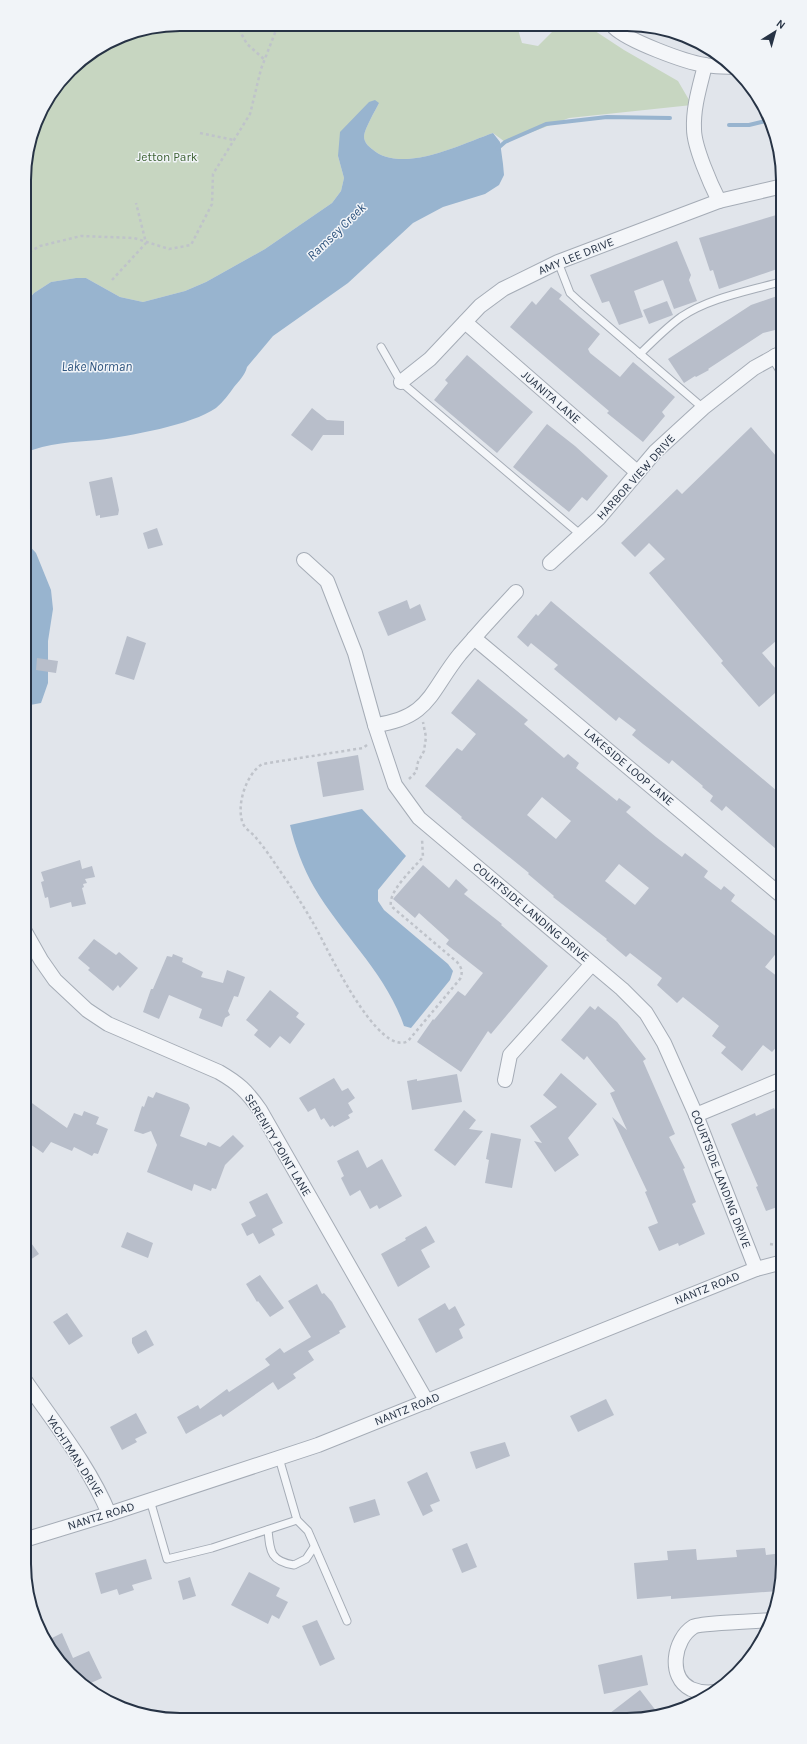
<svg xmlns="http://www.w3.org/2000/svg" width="807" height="1744" font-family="Karla,sans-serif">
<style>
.green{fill:#c7d6c1}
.water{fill:#98b4cf}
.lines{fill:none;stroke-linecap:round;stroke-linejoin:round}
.stream{stroke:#98b4cf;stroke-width:4}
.building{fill:#b8beca;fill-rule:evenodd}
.service-casing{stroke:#a5acb6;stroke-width:9}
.minor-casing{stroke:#a5acb6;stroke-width:16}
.path{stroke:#bfc3ca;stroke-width:2.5;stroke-dasharray:3 3;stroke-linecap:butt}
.service{stroke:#f4f6f9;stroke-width:7}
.minor{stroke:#f4f6f9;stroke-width:14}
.labels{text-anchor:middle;stroke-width:3;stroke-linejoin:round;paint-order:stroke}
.park-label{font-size:12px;fill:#3d6233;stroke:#f1f4f8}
.street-label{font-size:12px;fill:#273345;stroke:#f1f4f8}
.water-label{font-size:13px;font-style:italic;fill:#2d537d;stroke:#f1f4f8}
.rim{fill:none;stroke:#273345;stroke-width:2}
</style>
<rect width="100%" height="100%" fill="#e1e5eb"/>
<!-- green -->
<path class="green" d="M180,24L517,26L522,43L538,46L558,26L589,27L624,50L678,81L692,105L569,118L505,142L493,133C461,144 401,175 372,149C368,146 364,142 364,136C365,128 375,111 379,103L338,156L344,178L341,191L332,203L265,249L206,282L185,291L143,302L120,297L86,278H76L51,282L34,293L24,305V170L40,111L77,63L121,36Z"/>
<!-- water -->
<g class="water">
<path d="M375,100L379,103C375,111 365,128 364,136C364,142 368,146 372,149C401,175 461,144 493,133L500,142L503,164L504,175L499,185L485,194L443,207L413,223L348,283L273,336L247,367C245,375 239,381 234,387C229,394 223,402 216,408C192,425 129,436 99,440C73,442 48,443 24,453V305L34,293L51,282L76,278H86L120,297L143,302L185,291L206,282L265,249L332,203L341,191L344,178L338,156L340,132L369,102Z"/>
<polygon points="24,540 36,553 51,590 53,609 48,641 48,683 41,703 30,705 24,700"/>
<path d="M362,809L406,856L378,890V901L384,910L448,964L453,971L450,980L411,1028L404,1026C386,973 342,935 314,887C303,868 295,846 290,825Z"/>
</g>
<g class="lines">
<!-- stream -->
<g class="stream">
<polyline points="729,125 749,125 770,120"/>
<polyline points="497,149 505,142 546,124 607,117 670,118"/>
</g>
</g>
<!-- building -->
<g class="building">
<polygon points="783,213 783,267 719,289 713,270 710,271 699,238"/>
<polygon points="677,241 691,275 689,280 697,301 674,309 663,280 634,291 643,317 619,325 609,301 602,303 590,275"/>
<polygon points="551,287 562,295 559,299 600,334 588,349 590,353 620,377 633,362 675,397 662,412 665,416 643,442 607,413 609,411 510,327 532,301 536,305"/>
<polygon points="783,294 783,328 763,333 708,369 709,370 696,377 695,376 684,383 668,359 751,305"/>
<polygon points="667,301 673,315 649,324 643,310"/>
<polygon points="467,355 533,412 497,453 434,400 448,383 445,380"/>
<polygon points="312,408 327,420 344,421 344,435 323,435 312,451 291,435"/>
<polygon points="547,424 575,446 608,476 587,501 582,497 569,512 513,467"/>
<polygon points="751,427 783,464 783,635 762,653 783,677 783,686 759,707 721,663 723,661 649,573 665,559 649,543 635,557 621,543 677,489 682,494"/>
<polygon points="112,477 119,510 118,515 100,518 100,515 96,516 89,482"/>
<polygon points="157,528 163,545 148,549 143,533"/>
<polygon points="407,600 410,609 420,604 426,620 388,636 378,612"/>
<polygon points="551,601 783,796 783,855 726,806 722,811 710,801 713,796 702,787 703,786 672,760 669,764 643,744 632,735 636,730 619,717 616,721 554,669 558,665 531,643 528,647 517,637 536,614 538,616"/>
<polygon points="127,636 146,643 134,680 115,674"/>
<polygon points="37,658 58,661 56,673 36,670"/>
<path d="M478,679L528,720L524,724L564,758L568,754L579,763L576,768L617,801L619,798L631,807L626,812L656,837L682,857L685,853L708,871L704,877L721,890L724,886L735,895L731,901L783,942V945L765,967L782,980L777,986L783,990V1040L772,1052L763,1045L742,1071L721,1053L726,1047L712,1036L719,1026L683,997L677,1003L657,985L662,978L630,953L626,957L606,940L607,939L553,897L554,896L528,874L529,873L472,827L461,818L462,817L425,786L457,748L462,751L476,734L451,713ZM542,797L571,821L556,839L527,815ZM619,864L649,888L635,905L605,881Z"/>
<polygon points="358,755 364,790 323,797 317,762"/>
<polygon points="80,860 82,869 92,866 95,877 85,879 87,883 83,884 84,887 82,888 86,904 72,907 71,902 50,908 48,897 45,898 41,882 44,881 41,872"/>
<polygon points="423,865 449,888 456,879 468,890 464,894 502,924 501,925 548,966 491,1034 488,1031 461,1072 417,1042 433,1019 434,1020 458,991 465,996 483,973 446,944 449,940 419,913 415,918 393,899"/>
<polygon points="94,939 116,955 119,952 138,968 120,988 118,985 113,991 88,970 90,968 78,958"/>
<polygon points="173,954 183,958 182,962 203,972 201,977 223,983 227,970 245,977 238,997 234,996 228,1011 230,1015 225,1018 222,1027 199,1018 202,1009 169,995 159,1019 143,1012 151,989 153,989 167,956 172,957"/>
<polygon points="270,990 299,1013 296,1017 305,1024 290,1044 280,1036 270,1048 254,1035 258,1030 246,1020"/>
<polygon points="590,1006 595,1010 598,1006 617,1022 646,1059 643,1061 675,1134 669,1137 685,1168 683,1169 696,1202 692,1204 705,1234 679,1246 678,1243 659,1251 648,1227 658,1223 645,1192 647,1191 612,1117 627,1130 610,1093 615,1091 587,1056 584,1060 561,1040"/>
<polygon points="561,1073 597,1104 568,1138 579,1155 555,1172 534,1141 542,1143 530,1126 557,1107 543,1095"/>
<polygon points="457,1074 462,1102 412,1110 407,1081 417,1079 417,1081"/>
<polygon points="334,1078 342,1091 348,1088 355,1098 348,1103 353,1112 348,1115 350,1118 334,1127 333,1125 330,1127 324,1118 321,1120 315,1108 308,1112 299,1098"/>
<polygon points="156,1092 188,1104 190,1108 180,1136 206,1146 208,1142 220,1147 233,1135 244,1146 225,1165 216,1189 212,1188 211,1191 194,1184 192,1191 147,1172 157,1145 151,1131 143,1134 134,1131 142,1106 144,1107 148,1096 153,1098"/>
<polygon points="29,1101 67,1128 74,1113 82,1116 84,1111 99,1117 96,1124 108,1129 98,1154 94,1153 92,1156 74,1147 72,1151 51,1142 43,1153 24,1140 24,1107"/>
<polygon points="774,1108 783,1127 783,1205 766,1211 756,1187 758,1186 731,1124 755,1113 756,1116"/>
<polygon points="464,1110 476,1120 469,1129 483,1131 455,1166 434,1150"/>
<polygon points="491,1133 521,1139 512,1188 485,1183 489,1160 486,1159"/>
<polygon points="358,1150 367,1168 382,1159 402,1196 379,1209 377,1205 370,1209 360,1190 350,1196 341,1178 344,1176 337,1161"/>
<polygon points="267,1193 283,1223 272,1229 275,1235 259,1244 253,1233 247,1236 241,1224 256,1216 249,1202"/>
<polygon points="426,1226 435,1242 421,1250 430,1267 398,1287 381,1254 406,1240 405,1238"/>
<polygon points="127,1232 153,1243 148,1258 121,1247"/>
<polygon points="24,1233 39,1254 24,1264"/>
<polygon points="260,1275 284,1308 270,1317 258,1301 257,1302 246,1284"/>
<polygon points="317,1284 322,1294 324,1293 332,1302 346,1327 339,1331 340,1333 308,1351 314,1360 293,1374 296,1378 278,1390 273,1382 223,1417 221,1414 186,1434 177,1417 198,1405 200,1409 227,1389 229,1392 270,1365 265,1359 280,1348 284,1353 311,1337 288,1301"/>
<polygon points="445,1303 449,1310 455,1306 465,1325 459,1329 463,1338 436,1353 418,1319"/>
<polygon points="67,1313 83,1336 69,1345 53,1322"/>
<polygon points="146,1330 154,1345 138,1354 132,1343 132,1338"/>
<polygon points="606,1399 614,1415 578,1432 570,1416"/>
<polygon points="136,1413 147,1433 135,1439 137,1442 122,1450 110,1427"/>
<polygon points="505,1442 510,1456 476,1469 470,1452"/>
<polygon points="427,1472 440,1501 430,1505 433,1511 423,1516 407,1482"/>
<polygon points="375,1499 380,1515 354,1523 349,1507"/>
<polygon points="467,1543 477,1567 462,1573 452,1549"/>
<polygon points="765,1548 766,1555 783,1553 783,1574 779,1591 671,1599 671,1596 637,1599 634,1563 668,1560 667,1551 696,1549 697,1560 737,1557 736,1550"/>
<polygon points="146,1559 152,1579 132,1585 134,1590 119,1595 117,1589 101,1594 95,1573"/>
<polygon points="249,1572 280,1588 276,1596 288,1602 279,1619 272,1615 268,1624 231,1605"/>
<polygon points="190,1577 196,1596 183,1600 178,1581"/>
<polygon points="317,1620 335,1659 320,1666 302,1626"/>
<polygon points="62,1633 73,1658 89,1651 102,1678 84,1686 77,1681 50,1650 46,1641"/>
<polygon points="642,1655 648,1685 604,1694 598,1665"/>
<polygon points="640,1690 660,1716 627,1720 601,1720"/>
</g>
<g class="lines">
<defs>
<g id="service">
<polyline points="558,262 570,293 581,303 703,408"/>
<polyline points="381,347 401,382 581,535"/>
<path d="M640,354C653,341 666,328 681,317C711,297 750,291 783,281"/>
<polyline points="150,1500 167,1559 212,1548 297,1520 279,1458"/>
<polyline points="297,1520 308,1531 347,1621"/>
<path d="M268,1530C270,1551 270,1561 294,1565L306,1559L314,1547"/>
</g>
<g id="minor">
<path d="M614,27C628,41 685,62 705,65C714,67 724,66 733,67"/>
<path d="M705,65C700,86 693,107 694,129C694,147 711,185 719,201"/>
<polyline points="465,322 637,472"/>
<polyline points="775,356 783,369"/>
<polyline points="401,382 430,359 480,306 503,289 558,262 682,215 719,201 783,186"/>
<polyline points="304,560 327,581 355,653 375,725 395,785 419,818 622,989 646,1013 664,1043 696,1115 756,1269"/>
<polyline points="550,563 599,518 655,452 703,408 754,368 783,352"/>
<polyline points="474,638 783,897"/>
<path d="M375,725C430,718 430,691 460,654C478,633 497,612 516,592"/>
<path d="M24,930L41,960L55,980L87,1010L108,1024L219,1072C238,1083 247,1091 260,1110L427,1402"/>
<polyline points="505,1080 510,1055 592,964"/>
<polyline points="696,1115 783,1079"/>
<path d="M24,1379C54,1423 89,1465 109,1514"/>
<polyline points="24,1540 109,1514 318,1445 756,1269 783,1262"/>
<path d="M715,1692C707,1693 698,1692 691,1689C667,1677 674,1639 693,1627C699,1623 761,1621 772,1620"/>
</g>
</defs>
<!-- service casing -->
<use href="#service" class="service-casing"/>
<!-- minor casing -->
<use href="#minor" class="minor-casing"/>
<!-- path -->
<g class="path">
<polyline points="236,24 247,44 265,60"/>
<polyline points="200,133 234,140"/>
<polyline points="24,255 40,246 81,236 134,238 169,249 191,245 212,204 213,174 250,114 261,69 278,25"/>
<polyline points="112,280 146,243 136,203"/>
<path d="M367,745L363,748L262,764C246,775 237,803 242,821C244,829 252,832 257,839C268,852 277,867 287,881C297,896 307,912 316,928C327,948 378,1058 408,1041L460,979C463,972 462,968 457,962L391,906C388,891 413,869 423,857L422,839"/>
<polyline points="409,779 416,772 418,762 424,751 426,737 423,722"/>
<polyline points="770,1244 777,1245 783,1243"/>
</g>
<!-- service -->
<use href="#service" class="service"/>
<!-- minor -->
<use href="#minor" class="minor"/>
</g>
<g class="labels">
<!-- park labels -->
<g class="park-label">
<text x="167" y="161">Jetton Park</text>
</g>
<!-- street labels -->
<g class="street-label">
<text transform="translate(576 256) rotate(-22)" y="4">AMY LEE DRIVE</text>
<text transform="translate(551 397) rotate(41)" y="4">JUANITA LANE</text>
<text transform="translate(636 477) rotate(-48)" y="4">HARBOR VIEW DRIVE</text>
<text transform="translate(629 767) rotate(40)" y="4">LAKESIDE LOOP LANE</text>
<text transform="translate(531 912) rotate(40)" y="4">COURTSIDE LANDING DRIVE</text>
<text transform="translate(278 1145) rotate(59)" y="4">SERENITY POINT LANE</text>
<text transform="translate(721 1179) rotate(69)" y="4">COURTSIDE LANDING DRIVE</text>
<text transform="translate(707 1288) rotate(-22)" y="4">NANTZ ROAD</text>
<text transform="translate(407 1409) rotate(-22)" y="4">NANTZ ROAD</text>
<text transform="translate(75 1456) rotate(57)" y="4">YACHTMAN DRIVE</text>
<text transform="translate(101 1516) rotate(-17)" y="4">NANTZ ROAD</text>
</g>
<!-- water labels -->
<g class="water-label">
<text transform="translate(336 231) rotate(-44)" y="5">Ramsey Creek</text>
<text x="97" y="371">Lake Norman</text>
</g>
</g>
<!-- crop -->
<path d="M0 0H807V1744H0ZM180 31H627A149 149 0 0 1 776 180V1564A149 149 0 0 1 627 1713H180A149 149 0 0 1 31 1564V180A149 149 0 0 1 180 31Z" fill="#f1f4f8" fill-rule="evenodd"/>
<path class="rim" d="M180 31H627A149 149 0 0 1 776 180V1564A149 149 0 0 1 627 1713H180A149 149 0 0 1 31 1564V180A149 149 0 0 1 180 31Z"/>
<!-- north arrow -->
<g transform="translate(775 32) rotate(37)" stroke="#f1f4f8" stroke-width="3" paint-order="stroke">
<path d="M0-3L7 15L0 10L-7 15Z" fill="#273345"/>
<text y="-6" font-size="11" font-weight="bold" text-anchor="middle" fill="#273345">N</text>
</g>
</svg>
